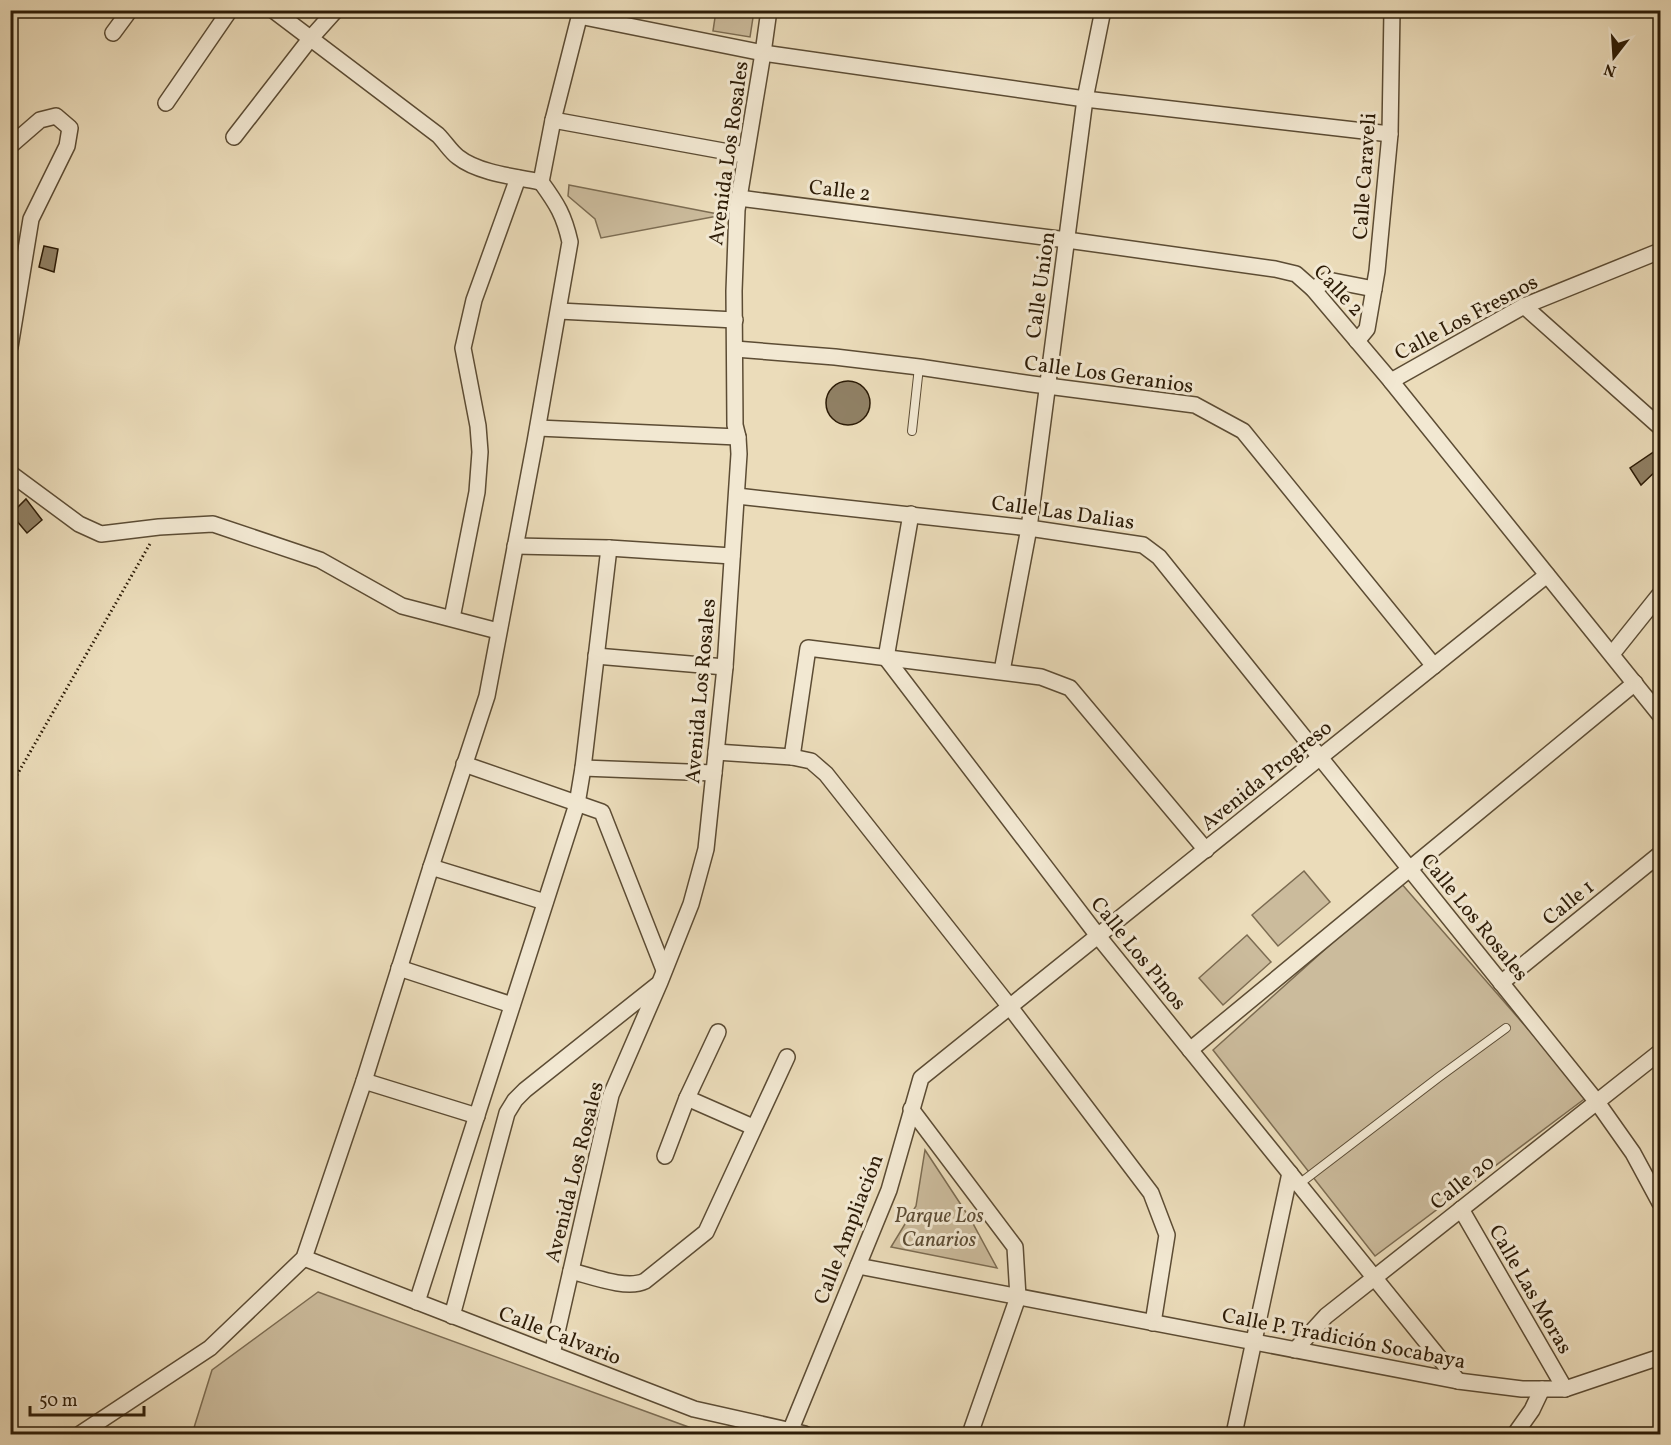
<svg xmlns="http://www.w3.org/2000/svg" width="1671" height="1445" font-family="Vollkorn,serif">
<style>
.green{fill:#cbbb9c;stroke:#7c6c52;stroke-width:1.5}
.building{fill:#908064;stroke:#2d1c07;stroke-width:1.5}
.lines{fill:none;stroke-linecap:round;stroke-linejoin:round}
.service-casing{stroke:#5c4c34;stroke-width:10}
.minor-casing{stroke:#5c4c34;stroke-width:18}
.path{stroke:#2d1c07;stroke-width:3;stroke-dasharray:1.5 3;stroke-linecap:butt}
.service{stroke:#f2e8d2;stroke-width:8}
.minor{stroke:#f2e8d2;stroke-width:15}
.labels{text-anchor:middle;stroke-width:6;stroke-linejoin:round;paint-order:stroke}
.street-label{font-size:21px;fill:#2d1c07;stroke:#f2e8d2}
.park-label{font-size:21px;font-style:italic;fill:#5c4c34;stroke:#f2e8d2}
</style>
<rect width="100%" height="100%" fill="#ebdcba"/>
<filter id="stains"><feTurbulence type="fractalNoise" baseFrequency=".00333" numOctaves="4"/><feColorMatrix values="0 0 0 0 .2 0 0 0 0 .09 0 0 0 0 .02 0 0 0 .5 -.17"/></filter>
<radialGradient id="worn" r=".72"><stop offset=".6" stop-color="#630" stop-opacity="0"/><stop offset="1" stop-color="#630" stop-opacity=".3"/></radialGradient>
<!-- green -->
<g class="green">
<polygon points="716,11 754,11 750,37 713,31"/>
<polygon points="569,185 723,215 601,238 595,219 568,196"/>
<polygon points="1304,871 1330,902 1278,946 1252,915"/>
<polygon points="1400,882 1587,1097 1375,1256 1213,1050"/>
<polygon points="1247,935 1271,962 1223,1005 1199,978"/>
<polygon points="925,1150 971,1220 997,1268 891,1247 916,1206"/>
<polygon points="318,1292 694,1429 691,1434 192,1434 212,1370"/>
</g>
<!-- building -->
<g class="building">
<polygon points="44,246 58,249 54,272 39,267"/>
<circle cx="848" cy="403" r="22"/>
<polygon points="1658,449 1660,451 1660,467 1641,485 1630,468"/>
<polygon points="26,499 42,520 27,533 11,514"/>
</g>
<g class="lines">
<defs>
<g id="service">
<polyline points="912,431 919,367"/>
<polyline points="1299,1184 1439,1077 1506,1028"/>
</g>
<g id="minor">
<path d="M273,10L438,135C445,142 451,152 458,157C478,173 516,177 541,182"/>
<polyline points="579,16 763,53 1085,99 1390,134"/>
<polyline points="113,33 130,10"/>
<polyline points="166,103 230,10"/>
<polyline points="553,120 745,155"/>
<polyline points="234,137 310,39 336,10"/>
<polyline points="10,146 40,120 56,116 70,128 67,146 31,219 10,347"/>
<polyline points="739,198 1067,240 1275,269 1296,274 1313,289 1391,381 1660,715"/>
<polyline points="1313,289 1328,280 1374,289"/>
<polyline points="1524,306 1660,427"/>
<polyline points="559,311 735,320"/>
<polyline points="1357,341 1367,329 1377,271 1390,134 1392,10"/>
<polyline points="735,349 835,357 919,367 1032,384 1195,405 1243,431 1434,666"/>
<polyline points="1391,381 1524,306 1660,251"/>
<polyline points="538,428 738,437"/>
<polyline points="10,473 79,524 101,534 159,527 213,524 320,560 402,606 498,631"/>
<polyline points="737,496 1029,528 1143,545 1159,557 1597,1102 1633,1153 1660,1203"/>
<polyline points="911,514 886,658 1098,936 1458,1381"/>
<polyline points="515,546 609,548 732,556"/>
<polyline points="452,618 477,492 480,452 478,426 463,348 474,300 518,178"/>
<polyline points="1612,654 1660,594"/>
<polyline points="596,656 725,667"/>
<polyline points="1002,671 1029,528 1085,99 1103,10"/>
<polyline points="716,752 792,757 811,761 826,774 1010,1007 1151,1193 1167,1235 1153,1323"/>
<polyline points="792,757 808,648 1041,677 1070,688 1206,850"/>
<polyline points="464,764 602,812 664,970"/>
<polyline points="583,768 714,773"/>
<polyline points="431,867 545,902"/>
<polyline points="399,968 512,1005"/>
<polyline points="1501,983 1660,854"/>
<polyline points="1190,1050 1635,683"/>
<polyline points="364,1081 477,1116"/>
<polyline points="687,1098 753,1127"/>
<polyline points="911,1109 1015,1247 1018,1297 970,1434"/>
<polyline points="665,1156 687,1098 718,1032"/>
<polyline points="1461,1209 1565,1389"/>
<polyline points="304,1258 694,1409 805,1434"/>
<polyline points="858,1266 1458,1381 1522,1389 1565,1389 1660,1357"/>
<path d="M571,1271C591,1276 627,1290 645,1281L706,1232L787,1057"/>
<polyline points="417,1302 577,804 583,768 609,548"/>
<polyline points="452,1316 507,1113 515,1100 525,1090 657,985"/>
<polyline points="1295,1350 1326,1316 1660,1052"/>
<polyline points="552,1354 611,1095 660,982 691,904 706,849 725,667 739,454 738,437 735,425 734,291 737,210 763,53 769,10"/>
<path d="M80,1434L210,1348L304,1258L364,1081L431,867L487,696L535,442L570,242C564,215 557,204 541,182L553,120L581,10"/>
<polyline points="789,1434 889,1190 921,1078 1547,575"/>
<polyline points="1234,1434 1290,1173"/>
<polyline points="1515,1434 1532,1410 1542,1389"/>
</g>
</defs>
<!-- service casing -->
<use href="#service" class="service-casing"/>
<!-- minor casing -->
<use href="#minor" class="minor-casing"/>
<!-- path -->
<polyline class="path" points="10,787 151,542"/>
<!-- service -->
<use href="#service" class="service"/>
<!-- minor -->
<use href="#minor" class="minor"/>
</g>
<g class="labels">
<!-- street labels -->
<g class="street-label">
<text transform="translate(728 153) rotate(-82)" y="7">Avenida Los Rosales</text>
<text transform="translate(1364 176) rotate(-86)" y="7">Calle Caraveli</text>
<text transform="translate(840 190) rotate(7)" y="7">Calle 2</text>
<text transform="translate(1040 285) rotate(-82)" y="7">Calle Union</text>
<text transform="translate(1339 290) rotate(47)" y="7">Calle 2</text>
<text transform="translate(1466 317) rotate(-28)" y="7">Calle Los Fresnos</text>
<text transform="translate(1109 374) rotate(8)" y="7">Calle Los Geranios</text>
<text transform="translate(1063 512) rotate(8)" y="7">Calle Las Dalias</text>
<text transform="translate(700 691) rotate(-85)" y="7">Avenida Los Rosales</text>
<text transform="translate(1266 775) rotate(-39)" y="7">Avenida Progreso</text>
<text transform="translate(1568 902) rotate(-39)" y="7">Calle 1</text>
<text transform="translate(1475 917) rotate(51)" y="7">Calle Los Rosales</text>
<text transform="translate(1139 953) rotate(51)" y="7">Calle Los Pinos</text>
<text transform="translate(574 1172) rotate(-76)" y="7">Avenida Los Rosales</text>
<text transform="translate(1462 1182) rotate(-38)" y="7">Calle 20</text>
<text transform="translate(848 1229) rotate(-69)" y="7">Calle Ampliación</text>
<text transform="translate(1531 1289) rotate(60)" y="7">Calle Las Moras</text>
<text transform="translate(560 1335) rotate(21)" y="7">Calle Calvario</text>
<text transform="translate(1344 1338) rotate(11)" y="7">Calle P. Tradición Socabaya</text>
</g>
<!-- park labels -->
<g class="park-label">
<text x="939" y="1222">Parque Los<tspan x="939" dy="24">Canarios</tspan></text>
</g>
</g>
<!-- margin -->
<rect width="1671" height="1445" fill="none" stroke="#ebdcba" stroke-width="36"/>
<rect x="12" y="12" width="1647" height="1421" fill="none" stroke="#2d1c07" stroke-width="3"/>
<rect x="18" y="18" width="1635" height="1409" fill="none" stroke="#2d1c07" stroke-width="1.5"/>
<!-- north arrow -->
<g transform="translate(1614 57) rotate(197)" stroke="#f2e8d2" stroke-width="4.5" paint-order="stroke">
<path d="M0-4.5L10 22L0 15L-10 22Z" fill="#2d1c07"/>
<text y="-9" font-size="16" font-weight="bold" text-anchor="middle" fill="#2d1c07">N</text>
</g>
<!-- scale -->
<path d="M30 1406v9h114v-9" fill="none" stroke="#2d1c07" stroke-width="3"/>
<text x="39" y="1406" font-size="18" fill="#2d1c07" stroke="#f2e8d2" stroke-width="4.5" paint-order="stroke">50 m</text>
<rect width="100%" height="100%" filter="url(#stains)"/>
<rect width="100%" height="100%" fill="url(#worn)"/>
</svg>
